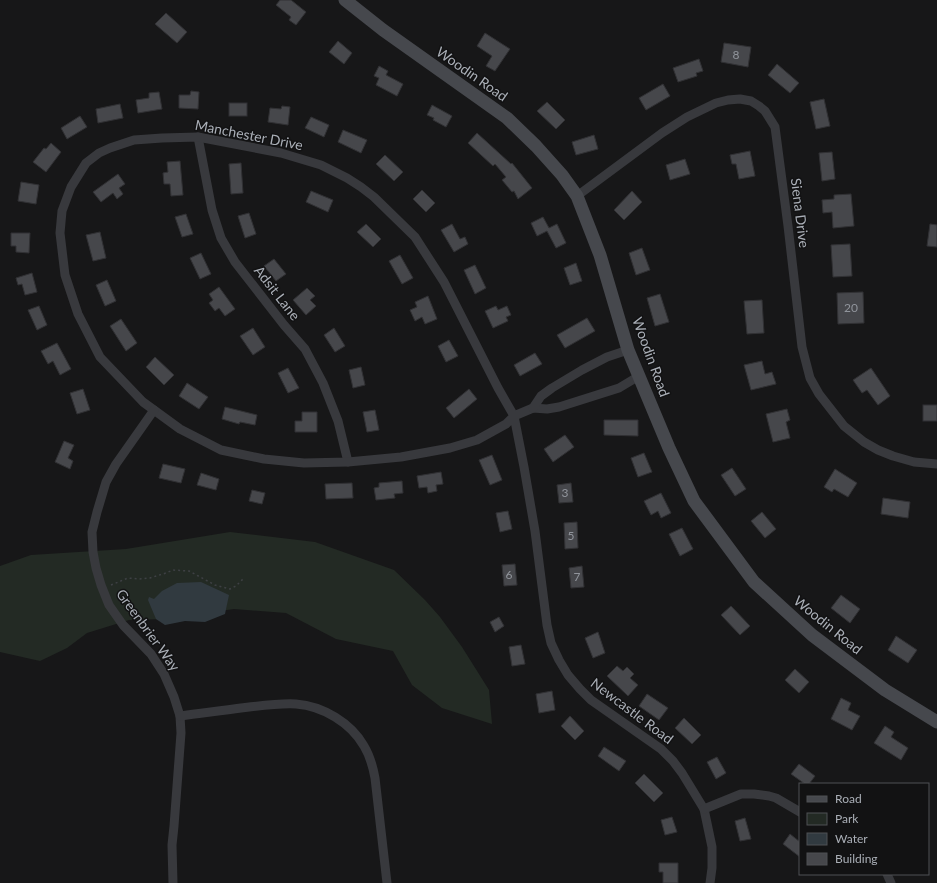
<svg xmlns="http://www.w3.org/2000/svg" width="937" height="883" font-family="Lato,sans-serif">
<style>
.green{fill:#232a24}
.water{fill:#313a40}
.building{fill:#46474b;stroke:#313134}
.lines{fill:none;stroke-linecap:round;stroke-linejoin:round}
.path{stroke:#3e4044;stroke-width:1.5;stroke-dasharray:2 3;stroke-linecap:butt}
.street{stroke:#38393d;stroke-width:9}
.secondary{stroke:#46484d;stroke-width:13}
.labels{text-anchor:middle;stroke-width:3;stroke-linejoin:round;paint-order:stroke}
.number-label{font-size:12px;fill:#91959c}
.street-label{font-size:14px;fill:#aaafb7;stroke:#121213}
</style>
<rect width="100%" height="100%" fill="#171718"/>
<!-- green -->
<polygon class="green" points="230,532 315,542 394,570 425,600 440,617 462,647 489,690 492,724 442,708 412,685 393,651 336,639 286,613 234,609 165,619 129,620 87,633 67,648 40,661 0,652 0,566 31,555 126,549"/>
<!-- water -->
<polygon class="water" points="201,582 229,595 225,614 205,622 185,621 165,625 156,619 148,600 149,597 154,599 162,591 177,583"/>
<!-- building -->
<g class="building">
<polygon points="280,0 291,0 306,12 296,25 289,20 291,17 276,5"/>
<polygon points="166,13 187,32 177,43 155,24"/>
<polygon points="485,33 510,49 495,71 486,66 492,56 477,46"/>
<polygon points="338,41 352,53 344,64 329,52"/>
<polygon points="724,43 751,47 748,67 721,62"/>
<polygon points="699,59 703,71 696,73 697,76 678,82 673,68"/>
<polygon points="777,64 799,83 790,93 768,75"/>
<polygon points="379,66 388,71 386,75 403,84 397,96 376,85 379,78 374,76"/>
<polygon points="663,84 670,96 646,110 639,98"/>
<polygon points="191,91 199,92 198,109 179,108 179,95 190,95"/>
<polygon points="159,92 162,109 138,113 136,100 149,98 149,93"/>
<polygon points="824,99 830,126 816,129 810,102"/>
<polygon points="547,102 565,120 556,129 537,111"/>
<rect x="229" y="103" width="18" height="13"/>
<polygon points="120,104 123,118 98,123 96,109"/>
<polygon points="432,105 452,116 446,127 433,120 434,118 427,115"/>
<polygon points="282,106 290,107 288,125 268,122 270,108 281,109"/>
<polygon points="80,116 87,127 67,139 61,128"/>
<polygon points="311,117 329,125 324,137 305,128"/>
<polygon points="343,130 367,140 361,153 338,142"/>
<polygon points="477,133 511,164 512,163 532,188 518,199 514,191 512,192 502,180 506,177 495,164 493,166 468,143"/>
<polygon points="594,135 598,149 576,155 572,142"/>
<polygon points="51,143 61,152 46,172 33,162 44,148 46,149"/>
<polygon points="750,151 755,176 739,179 736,164 732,164 730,155"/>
<polygon points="832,152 835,179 822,181 819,153"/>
<polygon points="385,155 403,172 394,181 376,164"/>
<polygon points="685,159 690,174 670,180 666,165"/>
<polygon points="180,161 183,195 171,196 170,184 164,184 163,173 168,172 167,162"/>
<polygon points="241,163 243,193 231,194 229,164"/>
<polygon points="118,174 125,184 119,188 123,194 117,199 113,193 101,202 93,192"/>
<polygon points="21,182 39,185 36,204 18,201"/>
<polygon points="422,190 435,203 426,212 413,199"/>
<polygon points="311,191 333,200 328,212 306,202"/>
<polygon points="632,191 642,202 624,220 614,210"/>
<polygon points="851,194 854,226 833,228 832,212 823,213 822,200 834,199 834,195"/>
<polygon points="249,213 256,234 245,238 238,216"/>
<polygon points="186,214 193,234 182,237 175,217"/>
<polygon points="543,217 549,228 557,224 566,243 556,248 547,231 537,236 531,223"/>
<polygon points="366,224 381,239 373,247 357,232"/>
<polygon points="452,224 460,239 465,237 468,244 454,252 441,230"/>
<polygon points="930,224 937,225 937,247 927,246"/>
<polygon points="100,232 106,258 93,261 86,235"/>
<polygon points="11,233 30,233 29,253 16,252 16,246 11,246"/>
<polygon points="850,244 852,276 833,277 831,245"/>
<polygon points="642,248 650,270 636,275 629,253"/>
<polygon points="201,253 211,274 200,279 190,258"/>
<polygon points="400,255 413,278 402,284 389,261"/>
<polygon points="274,259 286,274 276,281 264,266"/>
<polygon points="576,263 582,281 570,285 564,268"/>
<polygon points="475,265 486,288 475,294 464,270"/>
<polygon points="32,273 37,292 25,295 22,284 18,285 16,278"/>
<polygon points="107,280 116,301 105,306 96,285"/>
<polygon points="219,287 235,309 225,316 219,308 215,311 209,303 213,300 209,294"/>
<polygon points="307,288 315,296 310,300 316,306 306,315 293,300"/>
<polygon points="863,292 864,323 838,324 837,293"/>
<polygon points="660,294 669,322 655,326 647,298"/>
<polygon points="428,296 437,319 425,324 422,317 415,321 410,310 417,307 415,302"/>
<polygon points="762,300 764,333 747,334 744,301"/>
<polygon points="39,306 47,325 37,330 28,310"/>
<polygon points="496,306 498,310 507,306 511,315 506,317 508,321 493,328 485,311"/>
<polygon points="587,318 595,331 565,348 557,335"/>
<polygon points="121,319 137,343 126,351 110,326"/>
<polygon points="253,328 265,347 253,355 240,336"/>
<polygon points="334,328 345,346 335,352 324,335"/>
<polygon points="449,340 458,356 446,362 438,346"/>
<polygon points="57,343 71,369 60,375 53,361 48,364 41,351"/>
<polygon points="535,353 542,364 520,376 514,365"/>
<polygon points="155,357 174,375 164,385 146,367"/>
<polygon points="762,361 765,374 772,372 776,384 751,390 744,365"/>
<polygon points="361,367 365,385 353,388 349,370"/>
<polygon points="288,368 299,388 288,393 278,373"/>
<polygon points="871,368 890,396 878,405 867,390 862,393 853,380"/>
<polygon points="187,383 208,397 199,409 179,396"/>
<polygon points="83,389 90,410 77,414 70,393"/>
<polygon points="469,389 477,399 454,418 446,408"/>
<rect x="923" y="405" width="14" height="16"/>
<polygon points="225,407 257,415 255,425 240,422 239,424 222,419"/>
<polygon points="787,409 790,420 786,422 790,438 773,442 766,414"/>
<polygon points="375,410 379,430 367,432 363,412"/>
<polygon points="302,412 317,412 317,432 295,432 295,421 302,421"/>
<polygon points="604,420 638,420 638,436 604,435"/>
<polygon points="565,435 574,447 553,462 544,449"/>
<polygon points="64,441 74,445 68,458 73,461 70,469 55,462"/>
<polygon points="644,453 652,472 638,477 631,458"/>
<polygon points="492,455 502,480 490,485 479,460"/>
<polygon points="163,464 185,469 181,483 159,478"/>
<polygon points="732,468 746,489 735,496 721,475"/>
<polygon points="835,469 857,483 848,497 834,489 832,492 824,487"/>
<polygon points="441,472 443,484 436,485 437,491 428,493 427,487 419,488 417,476"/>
<polygon points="201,473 219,479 216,490 197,485"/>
<polygon points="402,481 403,493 394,494 395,498 376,500 374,488 379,487 379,483"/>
<polygon points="352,483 353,498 326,499 325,484"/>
<polygon points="571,483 573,502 559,503 557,485"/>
<polygon points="252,490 265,493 262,504 249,501"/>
<polygon points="661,493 671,513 661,518 658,511 651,515 644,501"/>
<polygon points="883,498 910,502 908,518 881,514"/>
<polygon points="508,511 512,529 500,532 496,513"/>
<polygon points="762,512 776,529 765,538 751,521"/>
<polygon points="577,522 578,548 565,549 564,523"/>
<polygon points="682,528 693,549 680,556 669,534"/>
<polygon points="515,564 517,585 504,586 502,565"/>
<polygon points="582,566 584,587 571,588 569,568"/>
<polygon points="841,595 860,609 850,623 831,608"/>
<polygon points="731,606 750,626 740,635 721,615"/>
<polygon points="499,617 504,626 495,632 490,622"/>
<polygon points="598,632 605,653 593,658 585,638"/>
<polygon points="896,636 917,650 908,663 888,650"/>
<polygon points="521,645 525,664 512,666 509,647"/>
<polygon points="617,666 623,671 627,667 634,674 630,678 638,685 628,696 607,676"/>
<polygon points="795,669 809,682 799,693 785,680"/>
<polygon points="552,691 555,710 539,713 536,694"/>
<polygon points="647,694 668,708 659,720 639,706"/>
<polygon points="841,698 851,703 848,710 860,716 852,730 831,719"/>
<polygon points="570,716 584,731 575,740 561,726"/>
<polygon points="684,718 701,735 692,744 675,728"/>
<polygon points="885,726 894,732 891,737 908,748 901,760 874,743"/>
<polygon points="604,747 626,761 619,771 598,756"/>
<polygon points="717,757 726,773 716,779 707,762"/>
<polygon points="799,764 815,776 809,784 805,784 791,774"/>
<polygon points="644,774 663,793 654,802 635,783"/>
<polygon points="672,817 677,832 665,835 661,820"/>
<polygon points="745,818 751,839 740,841 735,821"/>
<polygon points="790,834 800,842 800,857 783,844"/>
<polygon points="659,863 678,863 678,883 663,883 663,872 659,872"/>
</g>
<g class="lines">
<!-- path -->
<polyline class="path" points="111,585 128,578 139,579 150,578 166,573 173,570 189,571 215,585 230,589 236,586 244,578"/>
<!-- street -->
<g class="street">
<polyline points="198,137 212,210 221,238 235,262 284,325 305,349 323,383 338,421 348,462"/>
<polyline points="577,196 662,133 687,117 716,103 728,100 740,99 751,101 759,106 765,111 775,127 788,226 802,347 810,378 819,394 844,426 864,442 878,450 893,456 914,462 937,464"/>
<polyline points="639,376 619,388 559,407 547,409 533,408 514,416 506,424 477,440 450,448 401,457 348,462 304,463 264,459 221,450 180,429 143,402 100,357 78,314 65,275 60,233 62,211 71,187 86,163 99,153 110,148 134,140 162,138 198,137 281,153 321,165 347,178 361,187 374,197 415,237 444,282 498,388 514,416 524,467 535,531 547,625 551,643 559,660 568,675 580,689 591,700 661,749 673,761 682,773 704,809 712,847 712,868 710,883"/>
<polyline points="533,408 541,396 552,388 582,370 607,357 628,350"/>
<polyline points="154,410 116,464 106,482 97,512 92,532 93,552 96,568 101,585 109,605 123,625 151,654 164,674 174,697 180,716 181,733 174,826 172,845 173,883"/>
<path d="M180,716C200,713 221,711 241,708C259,706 278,703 296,704C323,706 351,723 364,746C370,756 373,767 375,778L387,883"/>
<polyline points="704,809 741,794 754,794 769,796 776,798 800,812"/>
<polyline points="887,874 891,883"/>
</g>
<!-- secondary -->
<polyline class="secondary" points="345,0 383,30 507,118 536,146 562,175 577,196 600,255 628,350 669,448 694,501 754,582 812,635 885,690 937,722"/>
</g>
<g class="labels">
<!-- number labels -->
<g class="number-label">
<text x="736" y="59">8</text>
<text x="851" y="312">20</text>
<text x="565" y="497">3</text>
<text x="571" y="540">5</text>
<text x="509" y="579">6</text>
<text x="577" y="581">7</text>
</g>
<!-- street labels -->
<g class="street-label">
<text transform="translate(472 74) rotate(35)" y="5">Woodin Road</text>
<text transform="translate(249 135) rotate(11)" y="5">Manchester Drive</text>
<text transform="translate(800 213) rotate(83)" y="5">Siena Drive</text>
<text transform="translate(277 293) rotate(52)" y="5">Adsit Lane</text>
<text transform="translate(651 357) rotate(70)" y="5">Woodin Road</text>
<text transform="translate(828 625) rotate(39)" y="5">Woodin Road</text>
<text transform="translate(148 630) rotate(54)" y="5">Greenbrier Way</text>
<text transform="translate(632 711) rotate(37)" y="5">Newcastle Road</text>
</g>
</g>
<!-- legend -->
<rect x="799" y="783" width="130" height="92" fill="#121213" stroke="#4f5155"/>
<rect x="807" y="796" width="20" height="6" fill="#46484d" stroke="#4f5155"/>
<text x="835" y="803" font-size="12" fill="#aaafb7">Road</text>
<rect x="807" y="813" width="20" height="12" fill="#232a24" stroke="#4f5155"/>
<text x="835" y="823" font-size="12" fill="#aaafb7">Park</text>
<rect x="807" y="833" width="20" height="12" fill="#313a40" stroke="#4f5155"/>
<text x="835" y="843" font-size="12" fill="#aaafb7">Water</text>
<rect x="807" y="853" width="20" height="12" fill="#46474b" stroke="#4f5155"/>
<text x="835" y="863" font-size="12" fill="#aaafb7">Building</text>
</svg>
